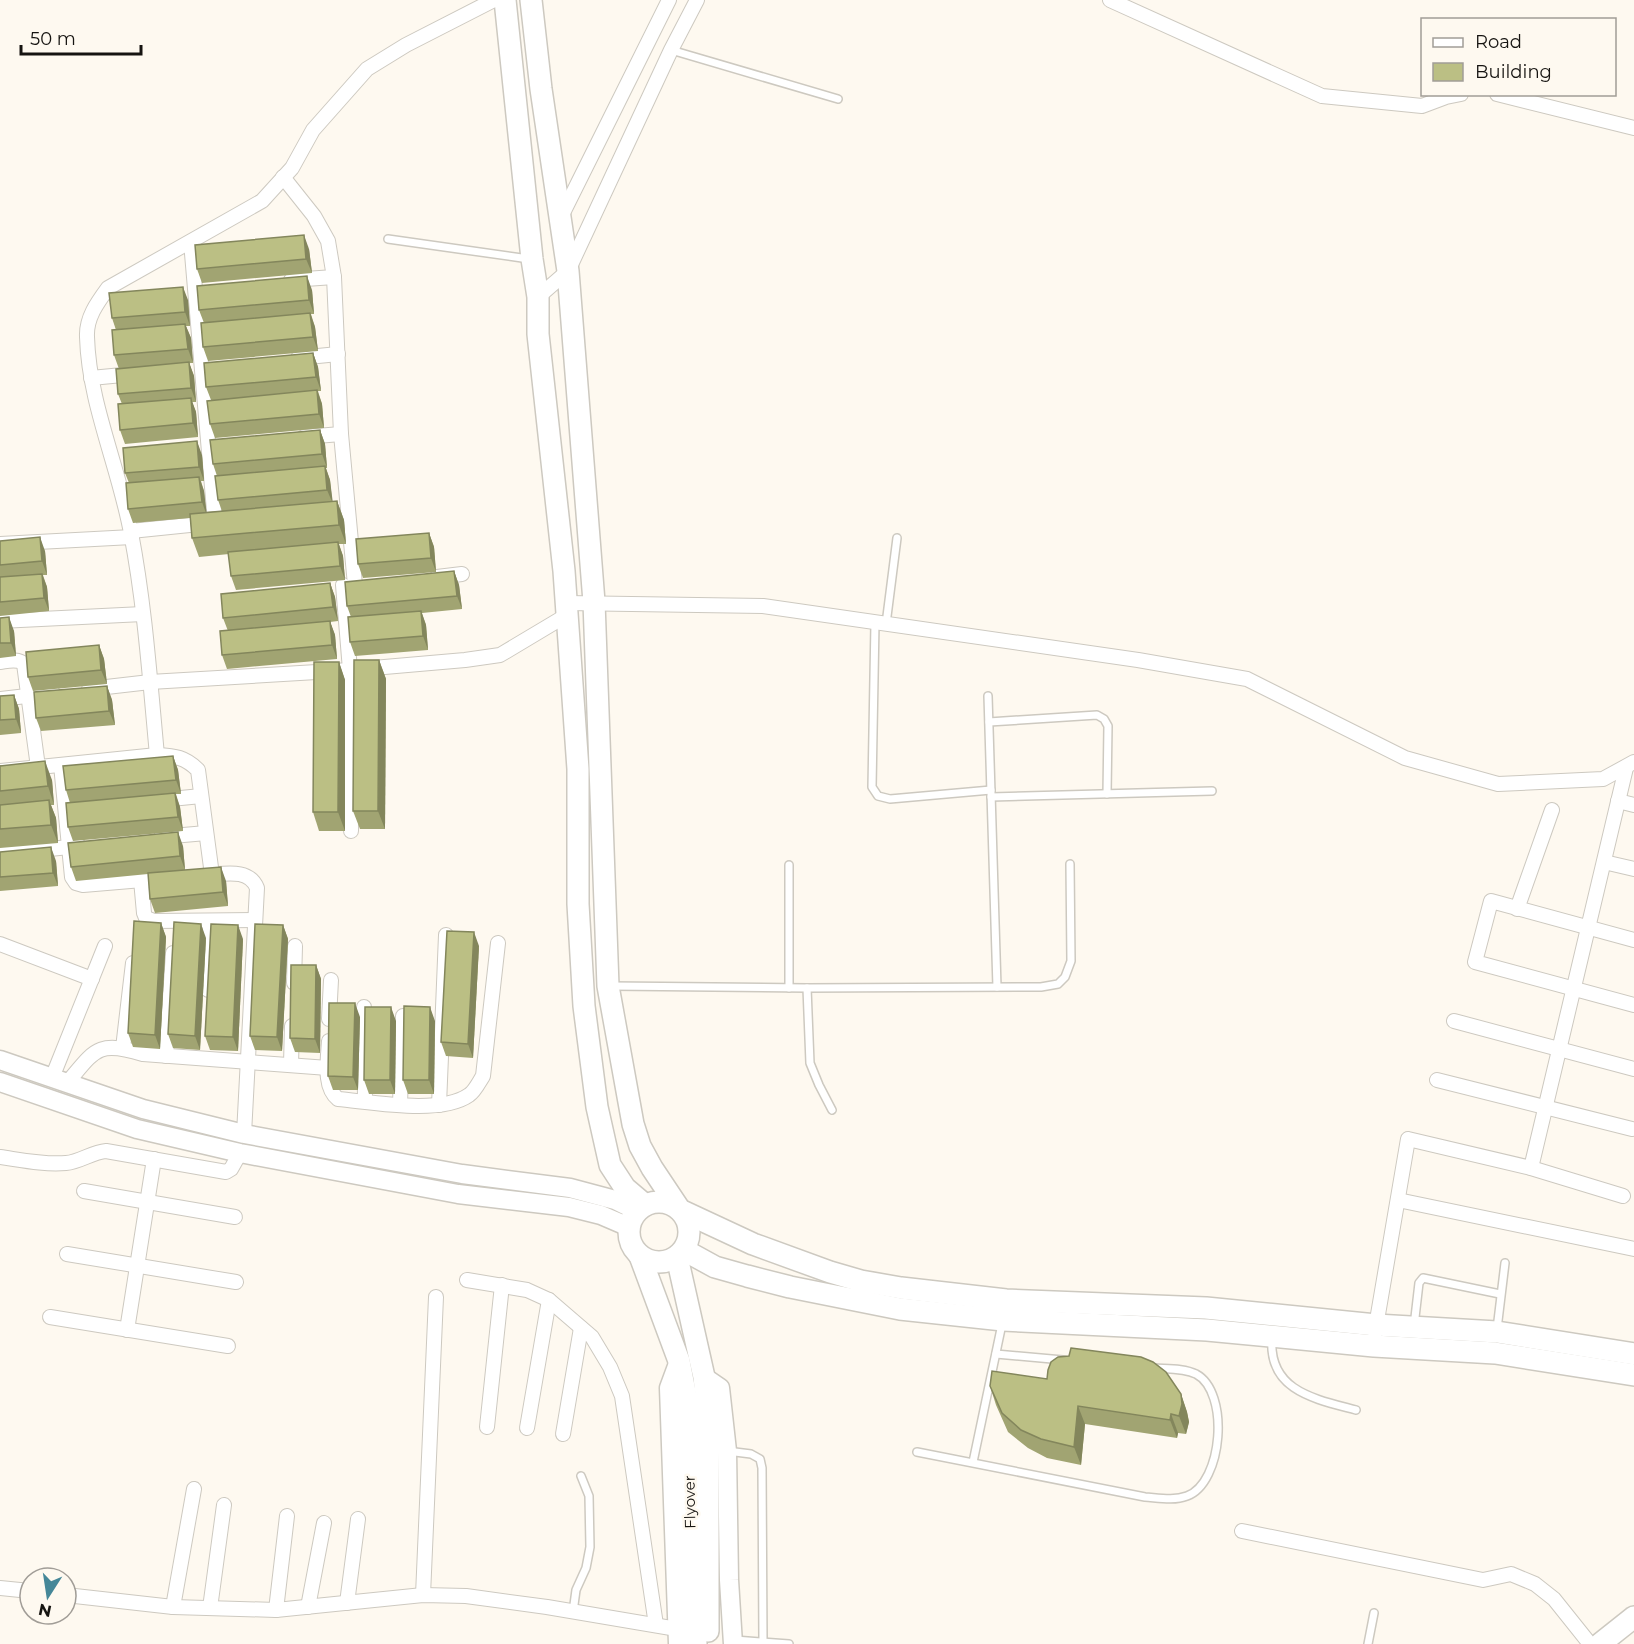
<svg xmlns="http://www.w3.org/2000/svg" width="1634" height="1644" font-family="Montserrat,sans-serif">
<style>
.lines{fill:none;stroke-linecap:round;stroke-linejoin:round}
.lane-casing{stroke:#cdc9c0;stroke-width:10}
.street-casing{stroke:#cdc9c0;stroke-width:16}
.secondary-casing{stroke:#cdc9c0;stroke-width:21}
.primary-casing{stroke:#cdc9c0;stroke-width:24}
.lane{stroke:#fff;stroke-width:7}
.street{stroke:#fff;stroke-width:14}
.secondary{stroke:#fff;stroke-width:18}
.primary{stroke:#fff;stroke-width:21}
.wall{fill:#a1a472}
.shaded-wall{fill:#83865c}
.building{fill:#bbbf84;stroke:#83865c;stroke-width:1.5}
.labels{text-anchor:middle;stroke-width:5;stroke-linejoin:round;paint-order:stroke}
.street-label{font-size:15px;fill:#161411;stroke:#fef9f0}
</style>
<rect width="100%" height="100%" fill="#fef9f0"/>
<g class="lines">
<defs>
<g id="lane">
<polyline points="671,50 838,99"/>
<polyline points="388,239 529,259"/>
<polyline points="875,623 872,787 878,796 890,799 991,790"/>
<polyline points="886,624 897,538"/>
<polyline points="988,696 997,987"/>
<polyline points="989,722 1097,715 1104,719 1108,726 1107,794"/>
<polyline points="991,797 1212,791"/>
<polyline points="789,865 789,988"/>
<polyline points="611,986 807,988 1041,987 1058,984 1065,977 1071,961 1070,864"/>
<polyline points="807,988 810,1063 819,1085 832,1110"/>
<polyline points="1414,1326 1419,1283 1423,1278 1500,1294"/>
<polyline points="1497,1329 1505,1263"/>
<path d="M1272,1338C1268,1391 1315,1399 1356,1410"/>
<polyline points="996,1354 1063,1360"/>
<polyline points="727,1451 751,1454 760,1459 762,1468 763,1642"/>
<path d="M917,1452L1145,1497C1159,1498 1174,1501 1187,1496C1223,1483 1230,1392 1196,1374C1184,1368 1167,1369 1154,1368"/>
<polyline points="973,1462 1002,1324"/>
<polyline points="573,1612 576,1590 586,1568 590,1547 589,1496 581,1476"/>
<polyline points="735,1640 789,1644"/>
<polyline points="1368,1644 1374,1613"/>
</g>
<g id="street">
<polyline points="1110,0 1322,96 1422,106 1446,97 1461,94"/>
<polyline points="1497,94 1634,128"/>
<polyline points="283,177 314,216 328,241 334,277 341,434 355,585"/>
<polyline points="561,217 669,0"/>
<polyline points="191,242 215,522"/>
<polyline points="291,280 334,277"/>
<polyline points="538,297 568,271 671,50 697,0"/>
<polyline points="298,358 338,354"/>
<polyline points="91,378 133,374"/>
<polyline points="304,437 341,434"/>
<polyline points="131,531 209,523"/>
<polyline points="0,544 132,537"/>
<polyline points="437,577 462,574"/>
<polyline points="343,585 350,670 351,831"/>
<polyline points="566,603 763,606 1138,660 1247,679 1405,758 1498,784 1603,779 1634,762"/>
<polyline points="0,621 143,614"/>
<path d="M0,662C8,661 18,658 24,664L38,767"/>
<polyline points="89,689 150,682 350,670 465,660 500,655 567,615"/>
<polyline points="0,699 53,693"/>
<path d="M157,755C150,681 145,606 131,533C119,467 89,404 87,337C86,318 97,303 108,288L262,201L292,168L313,130L367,69L406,45L494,0"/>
<polyline points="61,765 72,877 76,883 83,885 166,878"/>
<path d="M0,771L157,755C175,756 185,757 198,770L212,875"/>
<polyline points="161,800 201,796"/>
<polyline points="1618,801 1634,805"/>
<polyline points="161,837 206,833"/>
<polyline points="0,854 79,846"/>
<polyline points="1604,862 1634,869"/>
<path d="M206,875C225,874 249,868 257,888L244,1134"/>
<polyline points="141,880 144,913 146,918 154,921 255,920"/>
<polyline points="1517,909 1552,810"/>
<polyline points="1634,940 1491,901 1475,962 1634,1005"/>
<polyline points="0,944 92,979"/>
<polyline points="294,983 295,946"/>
<polyline points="208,990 210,921"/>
<polyline points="364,1007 365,1101"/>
<polyline points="329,1019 331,980"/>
<polyline points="1454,1021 1634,1069"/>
<path d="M329,1041C328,1060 323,1087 338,1099C372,1102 441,1115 469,1095C475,1091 479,1082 483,1076L498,943"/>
<polyline points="123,1048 133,963"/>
<polyline points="166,1056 173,953"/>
<polyline points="291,1064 292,1026"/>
<polyline points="52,1078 105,946"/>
<polyline points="1437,1080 1632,1129"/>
<path d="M67,1083C95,1050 97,1040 143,1054L328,1068"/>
<polyline points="400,1104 403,1016"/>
<polyline points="439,1105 446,935"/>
<path d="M0,1157C21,1160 45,1165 66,1163C80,1162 92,1152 106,1151L226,1172L231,1169L240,1153"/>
<polyline points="1531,1168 1626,768"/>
<polyline points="84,1191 235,1217"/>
<polyline points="1398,1200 1634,1249"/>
<polyline points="67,1254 236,1282"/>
<polyline points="467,1280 527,1290 549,1300 592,1337 610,1367 622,1396 656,1625"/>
<polyline points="50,1317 228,1346"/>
<polyline points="127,1330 154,1159"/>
<polyline points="1375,1332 1408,1139 1531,1168 1623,1196"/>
<polyline points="487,1427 502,1285"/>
<polyline points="527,1428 549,1300"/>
<polyline points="563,1434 581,1328"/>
<polyline points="1242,1531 1483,1580 1511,1574 1535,1584 1554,1599 1590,1644"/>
<polyline points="0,1588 30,1591"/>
<polyline points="66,1595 173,1607 276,1610 423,1595 466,1596 547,1607 677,1629"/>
<polyline points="423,1595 436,1297"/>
<polyline points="347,1603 358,1519"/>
<polyline points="173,1607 194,1489"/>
<polyline points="308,1607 324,1523"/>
<polyline points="210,1608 224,1505"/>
<polyline points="276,1610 287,1516"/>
</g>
<g id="secondary">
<polyline points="0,1060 143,1109 244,1134 462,1174 570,1188 615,1200 637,1211"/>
<polyline points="0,1082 137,1129 240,1153 458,1194 569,1207 601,1215 629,1227"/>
<polyline points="704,1377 720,1388 727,1451 729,1580 733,1644"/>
<polyline points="678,1644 669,1388 679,1361"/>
</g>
<g id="primary">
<polyline points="505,0 532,259 538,297 538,334 564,571 578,769 578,904 584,1006 597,1107 610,1165 625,1188 645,1205"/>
<polyline points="531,0 541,89 568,271 594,602 608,986 633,1124 640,1146 652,1168 680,1210 753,1244 830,1272 861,1281 901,1288 1006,1300 1206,1308 1376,1325 1497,1332 1634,1354"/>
<circle cx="659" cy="1232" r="30"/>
<polyline points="684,1250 715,1267 747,1276 790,1287 900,1309 1003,1320 1207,1330 1374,1346 1495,1353 1634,1375"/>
<polyline points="640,1256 679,1361 688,1407 696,1644"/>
<polyline points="677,1257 704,1377 708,1413 708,1631"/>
<polyline points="1600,1644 1634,1617"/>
</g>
</defs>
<!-- lane casing -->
<use href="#lane" class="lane-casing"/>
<!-- street casing -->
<use href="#street" class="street-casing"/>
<!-- secondary casing -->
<use href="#secondary" class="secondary-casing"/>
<!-- primary casing -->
<use href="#primary" class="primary-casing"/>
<!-- lane -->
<use href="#lane" class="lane"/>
<!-- street -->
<use href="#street" class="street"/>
<!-- secondary -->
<use href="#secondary" class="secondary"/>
<!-- primary -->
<use href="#primary" class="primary"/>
</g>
<!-- wall -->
<g class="wall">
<polygon points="309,249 312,273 202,283 197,269"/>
<polygon points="312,290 314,314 311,314 315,327 318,351 208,361 203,347 204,323 199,310"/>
<polygon points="188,300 190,326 186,326 191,338 193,363 189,363 194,376 196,402 192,402 196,412 198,437 125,444 120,430 122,404 118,394 119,369 114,355 116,330 112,318"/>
<polygon points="313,353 318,367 321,391 318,391 322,404 324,428 215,438 210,424 211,400 206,387"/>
<polygon points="320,430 325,444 327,468 326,468 330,480 332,501 337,501 344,520 346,544 339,544 343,556 345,580 236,590 231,576 229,554 199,557 192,538 190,518 133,523 128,509 129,483 125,473 202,455 204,481 201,481 204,491 206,512 222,511 218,500 217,476 213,464"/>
<polygon points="429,533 434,547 436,572 363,578 358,564"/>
<polygon points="0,541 45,551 47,575 43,575 47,587 49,611 0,616"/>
<polygon points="454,571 459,585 462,609 422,613 426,625 428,650 355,656 350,642 351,617 347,606"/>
<polygon points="330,583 335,597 338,621 330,622 335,635 337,659 227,669 222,655 228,631 223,618"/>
<polygon points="0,618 14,631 16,656 0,658"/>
<polygon points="99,645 104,659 107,684 33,691 28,677"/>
<polygon points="379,660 386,679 385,829 360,829 353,811"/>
<polygon points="339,662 345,680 345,831 319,831 313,812"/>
<polygon points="107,686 112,700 115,725 41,731 36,718"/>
<polygon points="14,695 19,709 21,733 0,735 0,696"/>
<polygon points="173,756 178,770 181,794 176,794 180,807 183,831 73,841 68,827 70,803 66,790"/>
<polygon points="0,765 52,780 54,805 51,805 56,818 58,843 0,848"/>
<polygon points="183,846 185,870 226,881 228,906 155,913 150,899 148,874 76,881 71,867"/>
<polygon points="0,852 56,861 58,886 0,891"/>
<polygon points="161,923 166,937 160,1049 133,1047 128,1033"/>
<polygon points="283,925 288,939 282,1051 255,1050 250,1036"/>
<polygon points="206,938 200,1050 173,1048 168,1034"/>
<polygon points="243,939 238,1051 210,1050 205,1036"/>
<polygon points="479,946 473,1058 446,1056 441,1042"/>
<polygon points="316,965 321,979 320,1053 295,1052 290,1038"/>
<polygon points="360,1017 358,1090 333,1090 328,1076"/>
<polygon points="396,1021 395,1094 369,1094 364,1080"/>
<polygon points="435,1021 434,1094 408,1094 403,1080"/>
<polygon points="1047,1379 1181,1394 1187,1412 1189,1422 1186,1434 1178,1433 1177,1438 1085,1424 1081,1465 1047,1458 1028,1448 1008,1432 996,1405 990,1386"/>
</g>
<!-- shaded-wall -->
<g class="shaded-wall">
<polygon points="304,235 309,249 312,273 306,259"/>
<polygon points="307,276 312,290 314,314 309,300"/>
<polygon points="183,287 188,300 190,326 185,312"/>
<polygon points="310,313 315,327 318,351 313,337"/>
<polygon points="185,324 191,338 193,363 188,349"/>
<polygon points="313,353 318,367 321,391 316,377"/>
<polygon points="189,362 194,376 196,402 191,388"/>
<polygon points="317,390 322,404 324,428 319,414"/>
<polygon points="191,398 196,412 198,437 193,423"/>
<polygon points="320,430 325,444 327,468 322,454"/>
<polygon points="197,441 202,455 204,481 199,467"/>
<polygon points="325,466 330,480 333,504 327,490"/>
<polygon points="199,477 204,491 207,516 202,502"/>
<polygon points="337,501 344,520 346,544 339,525"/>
<polygon points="429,533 434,547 436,572 431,558"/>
<polygon points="40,537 45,551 47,575 42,561"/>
<polygon points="338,542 343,556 345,580 340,566"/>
<polygon points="454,571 459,585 462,609 457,596"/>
<polygon points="42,574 47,587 49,611 44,598"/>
<polygon points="330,583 335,597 338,621 333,607"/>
<polygon points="421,611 426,625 428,650 423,636"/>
<polygon points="9,617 14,631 16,656 11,643"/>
<polygon points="330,621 335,635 337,659 332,645"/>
<polygon points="99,645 104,659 107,684 101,670"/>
<polygon points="379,660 386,679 385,829 378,811"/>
<polygon points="339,662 345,680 345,831 338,812"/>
<polygon points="107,686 112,700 115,725 109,711"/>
<polygon points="14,695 19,709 21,733 16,719"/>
<polygon points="173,756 178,770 181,794 176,780"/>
<polygon points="45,761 52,780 54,805 48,786"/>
<polygon points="175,793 180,807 183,831 178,817"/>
<polygon points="49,800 56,818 58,843 51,825"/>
<polygon points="178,832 183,846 185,870 180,856"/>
<polygon points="51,847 56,861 58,886 53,873"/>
<polygon points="221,867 226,881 228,906 223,892"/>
<polygon points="161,923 166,937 160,1049 155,1035"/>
<polygon points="201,924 206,938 200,1050 195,1036"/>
<polygon points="238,925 243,939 238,1051 233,1037"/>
<polygon points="283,925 288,939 282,1051 277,1037"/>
<polygon points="474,932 479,946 473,1058 468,1044"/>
<polygon points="316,965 321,979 320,1053 315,1039"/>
<polygon points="355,1003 360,1017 358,1090 353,1077"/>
<polygon points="391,1007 396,1021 395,1094 390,1080"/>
<polygon points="430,1007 435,1021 434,1094 429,1080"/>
<polygon points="1181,1394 1187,1412 1189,1422 1186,1434 1179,1416"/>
<polygon points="1078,1406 1085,1424 1081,1465 1074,1447"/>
<polygon points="1171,1414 1178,1433 1177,1438 1170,1420"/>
</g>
<!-- building -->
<g class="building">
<polygon points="304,235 306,259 197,269 195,245"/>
<polygon points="307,276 309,300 199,310 197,286"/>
<polygon points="183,287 185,312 112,318 109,293"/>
<polygon points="310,313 313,337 203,347 201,323"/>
<polygon points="185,324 188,349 114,355 112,330"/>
<polygon points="313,353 316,377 206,387 204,363"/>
<polygon points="189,362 191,388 118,394 116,369"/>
<polygon points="317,390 319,414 210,424 207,401"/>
<polygon points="191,398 193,423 120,430 118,404"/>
<polygon points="320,430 322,454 213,464 210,440"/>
<polygon points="197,441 199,467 125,473 123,448"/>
<polygon points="325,466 327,490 218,500 215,476"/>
<polygon points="199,477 202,502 128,509 126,483"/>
<polygon points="337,501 339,525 192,538 190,514"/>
<polygon points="429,533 431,558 358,564 356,539"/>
<polygon points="40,537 42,561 0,565 0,541"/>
<polygon points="338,542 340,566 231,576 228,552"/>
<polygon points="454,571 457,596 347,606 345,582"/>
<polygon points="42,574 44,598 0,602 0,577"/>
<polygon points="330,583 333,607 223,618 221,594"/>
<polygon points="421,611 423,636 350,642 348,617"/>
<polygon points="9,617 11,643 0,643 0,618"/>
<polygon points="330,621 332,645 222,655 220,631"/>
<polygon points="99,645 101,670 28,677 26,652"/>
<polygon points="354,660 379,660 378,811 353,811"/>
<polygon points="314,662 339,662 338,812 313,812"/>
<polygon points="107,686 109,711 36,718 34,692"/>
<polygon points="14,695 16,719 0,720 0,696"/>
<polygon points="173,756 176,780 66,790 63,766"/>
<polygon points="45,761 48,786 0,791 0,766"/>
<polygon points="175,793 178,817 68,827 66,803"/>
<polygon points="49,800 51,825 0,829 0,805"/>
<polygon points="178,832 180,856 71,867 68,843"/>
<polygon points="51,847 53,873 0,877 0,852"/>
<polygon points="221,867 223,892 150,899 148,873"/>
<polygon points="134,921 161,923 155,1035 128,1033"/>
<polygon points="174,922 201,924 195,1036 168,1034"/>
<polygon points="211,924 238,925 233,1037 205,1036"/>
<polygon points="255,924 283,925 277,1037 250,1036"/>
<polygon points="447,931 474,932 468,1044 441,1042"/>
<polygon points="291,965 316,965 315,1039 290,1038"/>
<polygon points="329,1003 355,1003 353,1077 328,1076"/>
<polygon points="404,1006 430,1007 429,1080 403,1080"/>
<polygon points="365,1007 391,1007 390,1080 364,1080"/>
<polygon points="1071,1348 1141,1357 1153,1362 1166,1372 1181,1394 1182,1404 1179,1416 1171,1414 1170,1420 1078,1406 1074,1447 1041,1439 1021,1430 1002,1413 990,1386 992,1371 1047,1379 1048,1370 1051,1362 1058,1357 1069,1356"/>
</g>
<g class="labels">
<!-- street labels -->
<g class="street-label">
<text transform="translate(690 1502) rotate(-91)" y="5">Flyover</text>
</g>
</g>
<!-- legend -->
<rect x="1421" y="18" width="195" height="78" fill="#fef9f0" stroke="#a19d97" stroke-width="1.5"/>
<rect x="1433" y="38" width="30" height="9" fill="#ffffff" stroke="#a19d97" stroke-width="1.5"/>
<text x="1475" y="48" font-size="18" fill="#161411">Road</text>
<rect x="1433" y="63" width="30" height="18" fill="#bbbf84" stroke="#a19d97" stroke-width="1.5"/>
<text x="1475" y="78" font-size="18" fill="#161411">Building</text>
<!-- north arrow -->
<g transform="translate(48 1596) rotate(192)"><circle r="28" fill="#fef9f0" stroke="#a19d97" stroke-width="1.5"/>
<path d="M0-4.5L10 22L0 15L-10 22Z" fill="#458798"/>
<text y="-9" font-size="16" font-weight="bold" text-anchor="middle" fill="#161411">N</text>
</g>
<!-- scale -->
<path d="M21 45v9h120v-9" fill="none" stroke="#161411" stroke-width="3"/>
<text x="30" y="45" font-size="18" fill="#161411" stroke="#fef9f0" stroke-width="4.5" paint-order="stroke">50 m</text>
</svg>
